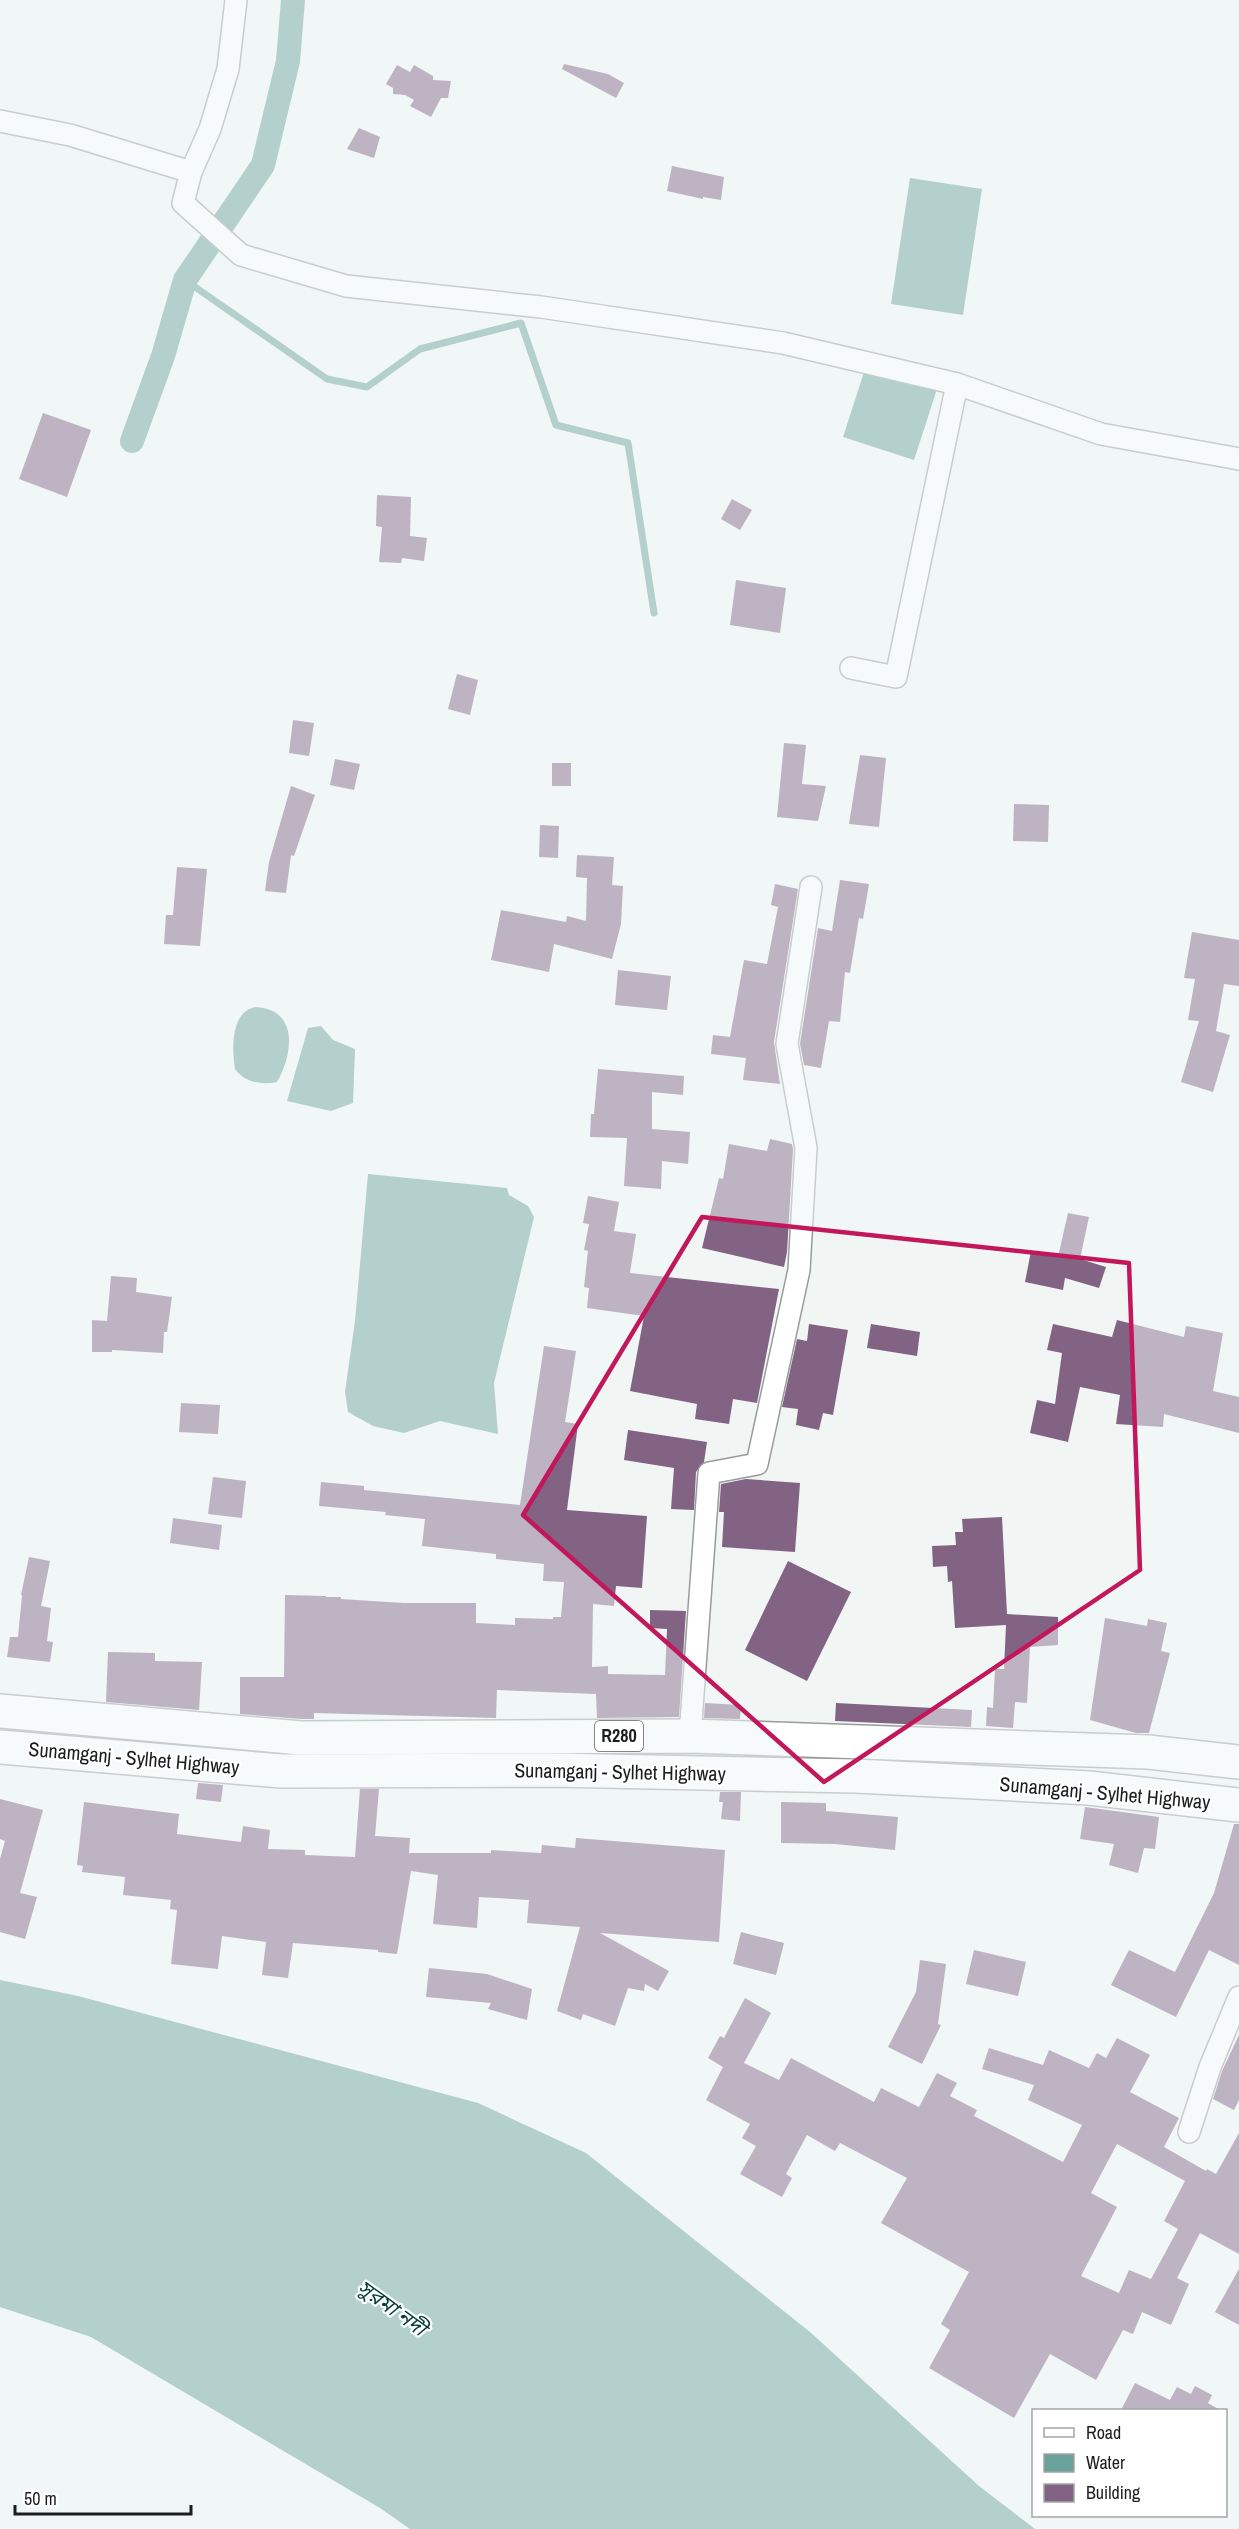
<svg xmlns="http://www.w3.org/2000/svg" width="1239" height="2529" font-family="'Archivo Narrow','Noto Sans Bengali',sans-serif">
<style>
.water{fill:#69a29a}
.lines{fill:none;stroke-linecap:round;stroke-linejoin:round}
.stream{stroke:#69a29a;stroke-width:7}
.canal{stroke:#69a29a;stroke-width:24}
.building{fill:#826383;fill-rule:evenodd}
.street-casing{stroke:#979c9b;stroke-width:24}
.primary-casing{stroke:#979c9b;stroke-width:36}
.street{stroke:#fff;stroke-width:21}
.primary{stroke:#fff;stroke-width:33}
.marked{fill:none;stroke:#c2185b;stroke-width:4.5;stroke-linejoin:round}
.labels{text-anchor:middle;stroke-width:4.5;stroke-linejoin:round;paint-order:stroke}
.shield{fill:#fff;stroke:#606161;stroke-width:1.5}
.shield-label{font-size:18px;font-weight:bold;fill:#1c1d1d}
.street-label{font-size:20px;fill:#1c1d1d;stroke:#fff}
.water-label{font-size:21px;font-style:italic;fill:#053e38;stroke:#fff}
</style>
<rect width="100%" height="100%" fill="#f1f6f5"/>
<!-- water -->
<g class="water">
<polygon points="910,178 982,189 963,315 891,304"/>
<polygon points="866,366 937,389 914,460 843,437"/>
<path d="M256,1007C299,1010 293,1054 277,1082C262,1085 245,1083 235,1069C232,1050 230,1011 256,1007Z"/>
<polygon points="321,1026 333,1040 355,1049 353,1103 331,1111 287,1101 308,1028"/>
<polygon points="368,1174 507,1188 509,1195 528,1206 534,1217 494,1383 498,1434 440,1421 404,1433 373,1426 348,1412 345,1392 355,1321"/>
<polygon points="0,1980 78,1996 478,2103 586,2153 810,2332 979,2486 1035,2529 410,2529 380,2508 91,2337 0,2307"/>
</g>
<g class="lines">
<!-- stream -->
<polyline class="stream" points="185,280 327,379 367,387 420,349 521,323 556,425 628,443 654,613"/>
<!-- canal -->
<polyline class="canal" points="132,441 163,356 185,280 263,165 288,61 293,0"/>
</g>
<!-- building -->
<g class="building">
<polygon points="564,64 608,74 624,83 616,98 562,69"/>
<polygon points="397,65 410,72 414,65 433,76 433,80 451,81 448,98 441,98 431,117 410,106 414,100 405,95 393,94 393,88 386,84"/>
<polygon points="359,128 380,137 374,158 347,149"/>
<polygon points="672,166 724,177 721,200 703,197 703,199 667,191"/>
<polygon points="43,413 91,430 67,497 19,479"/>
<polygon points="377,495 411,497 410,536 427,538 424,561 402,558 401,563 379,562 382,527 376,526"/>
<polygon points="732,499 752,510 740,530 721,519"/>
<polygon points="736,580 786,588 780,633 730,625"/>
<polygon points="457,674 478,680 470,715 448,709"/>
<polygon points="293,720 314,723 309,756 289,753"/>
<polygon points="784,743 806,745 802,784 826,786 818,821 777,817"/>
<polygon points="860,755 886,758 879,827 849,824"/>
<polygon points="335,759 360,764 354,790 330,785"/>
<rect x="552" y="763" width="19" height="23"/>
<polygon points="291,786 315,795 294,856 291,855 286,893 265,891 269,862"/>
<polygon points="1014,804 1049,805 1048,842 1013,841"/>
<polygon points="540,825 559,826 558,858 539,857"/>
<polygon points="577,855 614,857 612,885 623,886 621,924 612,959 554,944 549,972 491,960 501,910 566,922 567,916 586,921 587,878 576,877"/>
<polygon points="177,867 207,869 200,946 164,944 166,915 173,915"/>
<polygon points="840,880 869,884 863,919 859,918 850,973 845,972 840,1022 829,1021 821,1068 804,1065 800,1044 818,928 832,931"/>
<polygon points="775,884 798,889 774,1042 780,1084 743,1080 746,1058 711,1054 713,1035 730,1037 744,960 767,964 778,907 771,905"/>
<polygon points="1192,932 1239,940 1239,986 1224,984 1216,1031 1230,1035 1213,1092 1181,1082 1199,1021 1188,1020 1195,979 1184,978"/>
<polygon points="618,970 671,976 667,1010 615,1005"/>
<polygon points="598,1069 684,1076 683,1095 652,1092 652,1129 690,1132 688,1164 662,1161 661,1189 624,1186 627,1138 590,1137 591,1114 594,1114"/>
<polygon points="770,1139 792,1144 793,1149 787,1252 784,1267 702,1248 719,1178 723,1179 729,1144 767,1151"/>
<polygon points="588,1196 619,1202 614,1231 636,1234 630,1273 779,1289 757,1403 733,1399 729,1424 695,1419 697,1404 630,1391 644,1316 587,1308 589,1288 584,1287 588,1251 584,1250 589,1224 583,1223"/>
<polygon points="1068,1213 1089,1217 1080,1259 1106,1267 1099,1288 1065,1278 1063,1290 1025,1282 1031,1251 1058,1257"/>
<polygon points="111,1276 137,1278 136,1292 172,1297 167,1332 164,1332 163,1353 112,1350 112,1352 92,1352 92,1320 107,1321"/>
<polygon points="1117,1320 1184,1337 1186,1326 1223,1333 1213,1391 1239,1397 1239,1433 1164,1414 1163,1427 1116,1424 1120,1395 1080,1387 1068,1442 1030,1433 1037,1400 1055,1404 1062,1353 1047,1350 1053,1324 1112,1337"/>
<polygon points="809,1324 848,1330 833,1415 823,1413 819,1430 796,1425 798,1409 782,1407 797,1339 807,1341"/>
<polygon points="871,1324 920,1332 917,1356 867,1348"/>
<polygon points="544,1346 576,1351 565,1422 578,1424 567,1510 647,1516 642,1588 616,1586 614,1606 593,1604 592,1667 608,1666 608,1674 665,1675 667,1629 650,1628 650,1610 686,1611 679,1717 597,1718 596,1694 497,1690 496,1718 314,1713 314,1719 302,1719 240,1714 240,1677 284,1677 285,1595 326,1596 326,1597 341,1597 341,1599 403,1603 476,1603 476,1623 515,1625 515,1618 553,1619 553,1617 561,1617 564,1582 543,1581 544,1564 496,1559 496,1554 422,1546 425,1519 385,1515 386,1512 319,1506 321,1482 364,1486 364,1490 520,1505"/>
<polygon points="181,1403 220,1405 218,1434 179,1432"/>
<polygon points="628,1430 707,1442 704,1462 696,1472 694,1510 671,1509 674,1468 624,1460"/>
<polygon points="213,1477 246,1481 242,1518 208,1514"/>
<polygon points="746,1479 800,1483 795,1552 722,1547 724,1512 719,1512 721,1484"/>
<polygon points="1002,1517 1007,1614 1058,1617 1058,1645 1030,1647 1027,1703 1015,1702 1013,1728 986,1726 987,1707 993,1708 995,1669 1004,1669 1006,1625 955,1628 952,1581 948,1582 947,1566 933,1567 932,1546 956,1545 955,1532 963,1532 962,1519"/>
<polygon points="173,1518 222,1525 219,1550 170,1543"/>
<polygon points="29,1557 50,1561 41,1606 51,1608 47,1641 53,1642 50,1662 7,1657 10,1637 18,1637 22,1595 21,1595"/>
<polygon points="788,1561 851,1592 807,1681 745,1650"/>
<polygon points="1105,1618 1147,1626 1148,1619 1167,1623 1161,1651 1170,1653 1149,1733 1136,1733 1090,1720"/>
<polygon points="108,1652 155,1653 155,1661 202,1662 199,1710 106,1702"/>
<polygon points="705,1703 741,1705 740,1719 704,1718"/>
<polygon points="836,1703 972,1710 971,1727 835,1721"/>
<polygon points="198,1783 223,1785 221,1802 196,1799"/>
<polygon points="360,1789 379,1789 375,1836 410,1838 409,1853 491,1853 491,1850 541,1853 542,1845 575,1848 576,1838 725,1850 719,1942 600,1933 669,1971 658,1991 645,1984 644,1991 628,1988 615,2026 583,2014 581,2020 557,2011 580,1927 527,1923 529,1900 479,1897 477,1928 433,1924 438,1875 411,1871 397,1954 378,1952 378,1950 293,1943 288,1978 262,1975 266,1942 222,1936 218,1969 171,1964 177,1910 170,1909 171,1900 123,1895 125,1877 82,1872 83,1866 77,1865 84,1802 179,1814 177,1834 241,1842 243,1826 270,1830 268,1849 305,1850 305,1855 355,1857"/>
<polygon points="720,1792 741,1792 740,1821 721,1819 723,1802 719,1802"/>
<polygon points="0,1799 43,1810 20,1893 37,1897 25,1939 0,1932 0,1859 5,1841 0,1839"/>
<polygon points="781,1802 826,1803 826,1811 898,1817 895,1850 835,1844 781,1843"/>
<polygon points="1085,1807 1159,1817 1155,1849 1144,1848 1138,1873 1109,1865 1114,1844 1080,1839"/>
<polygon points="1234,1824 1239,1824 1239,1965 1209,1950 1176,2017 1111,1985 1129,1950 1175,1972 1214,1893"/>
<polygon points="741,1932 784,1943 776,1975 733,1964"/>
<polygon points="974,1950 1026,1962 1018,1996 966,1984"/>
<polygon points="920,1960 946,1964 938,2024 941,2025 922,2064 888,2047 916,1992"/>
<polygon points="429,1968 487,1974 532,1989 527,2020 488,2009 491,2003 426,1997"/>
<path d="M745,1998L771,2013L744,2063L779,2080L791,2058L874,2102L881,2088L919,2107L937,2073L957,2083L950,2096L977,2110L974,2116L1063,2162L1082,2125L1028,2100L1034,2085L982,2069L989,2048L1043,2065L1049,2050L1089,2068L1097,2053L1106,2058L1117,2038L1150,2055L1130,2092L1179,2118L1164,2147L1206,2171L1207,2169L1216,2174L1239,2133V2254L1200,2233L1177,2278L1189,2284L1171,2325L1142,2312L1133,2334L1123,2330L1096,2380L1050,2354L1014,2418L929,2368L950,2330L941,2324L969,2272L881,2223L907,2178L840,2143L835,2151L807,2135L786,2174L792,2178L782,2197L740,2174L756,2146L742,2138L750,2124L706,2100L723,2067L708,2058L720,2036L724,2038ZM1117,2144L1185,2181L1164,2221L1178,2229L1151,2279L1129,2270L1119,2293L1081,2276L1117,2207L1091,2193Z"/>
<polygon points="1239,2035 1239,2100 1234,2110 1213,2099 1222,2071"/>
<polygon points="1239,2269 1239,2325 1215,2312"/>
<polygon points="1135,2383 1170,2400 1177,2387 1191,2394 1195,2386 1212,2395 1208,2403 1220,2410 1121,2410"/>
</g>
<g class="lines">
<defs>
<g id="street">
<polyline points="0,121 70,135 191,172 210,129 228,69 236,0"/>
<polyline points="191,172 183,203 241,255 346,286 541,307 783,343 957,384 896,677 851,668"/>
<polyline points="957,384 1101,434 1239,459"/>
<polyline points="690,1736 709,1473 757,1464 799,1270 806,1148 787,1044 811,887"/>
<polyline points="1189,2132 1210,2067 1239,1997"/>
</g>
<g id="primary">
<polyline points="0,1711 301,1738 690,1736 1148,1752 1239,1762"/>
<polyline points="0,1747 281,1771 552,1770 856,1776 1089,1788 1239,1805"/>
</g>
</defs>
<!-- street casing -->
<use href="#street" class="street-casing"/>
<!-- primary casing -->
<use href="#primary" class="primary-casing"/>
<!-- street -->
<use href="#street" class="street"/>
<!-- primary -->
<use href="#primary" class="primary"/>
</g>
<!-- marked area -->
<path d="M0 0H1239V2529H0ZM702,1217L1129,1263L1140,1570L824,1782L523,1515Z" fill="#f1f6f5" fill-opacity=".55" fill-rule="evenodd"/>
<path class="marked" d="M702,1217L1129,1263L1140,1570L824,1782L523,1515Z"/>
<g class="labels">
<!-- shield labels -->
<rect class="shield" x="595" y="1721" width="48" height="30" rx="4.5"/>
<g class="shield-label">
<text x="619" y="1742">R280</text>
</g>
<!-- street labels -->
<g class="street-label">
<text transform="translate(134 1758) rotate(5)" y="7">Sunamganj - Sylhet Highway</text>
<text transform="translate(620 1772) rotate(1)" y="7">Sunamganj - Sylhet Highway</text>
<text transform="translate(1105 1793) rotate(5)" y="7">Sunamganj - Sylhet Highway</text>
</g>
<!-- water labels -->
<g class="water-label">
<text transform="translate(392 2308) rotate(36)" y="7">সুরমা নদী</text>
</g>
</g>
<!-- legend -->
<rect x="1032" y="2409" width="195" height="108" fill="#ffffff" stroke="#a4a5a5" stroke-width="1.5"/>
<rect x="1044" y="2428" width="30" height="9" fill="#ffffff" stroke="#a4a5a5" stroke-width="1.5"/>
<text x="1086" y="2439" font-size="18" fill="#1c1d1d">Road</text>
<rect x="1044" y="2454" width="30" height="18" fill="#69a29a" stroke="#a4a5a5" stroke-width="1.5"/>
<text x="1086" y="2469" font-size="18" fill="#1c1d1d">Water</text>
<rect x="1044" y="2484" width="30" height="18" fill="#826383" stroke="#a4a5a5" stroke-width="1.5"/>
<text x="1086" y="2499" font-size="18" fill="#1c1d1d">Building</text>
<!-- scale -->
<path d="M15 2505v9h176v-9" fill="none" stroke="#1c1d1d" stroke-width="3"/>
<text x="24" y="2505" font-size="18" fill="#1c1d1d" stroke="#ffffff" stroke-width="4.5" paint-order="stroke">50 m</text>
</svg>
